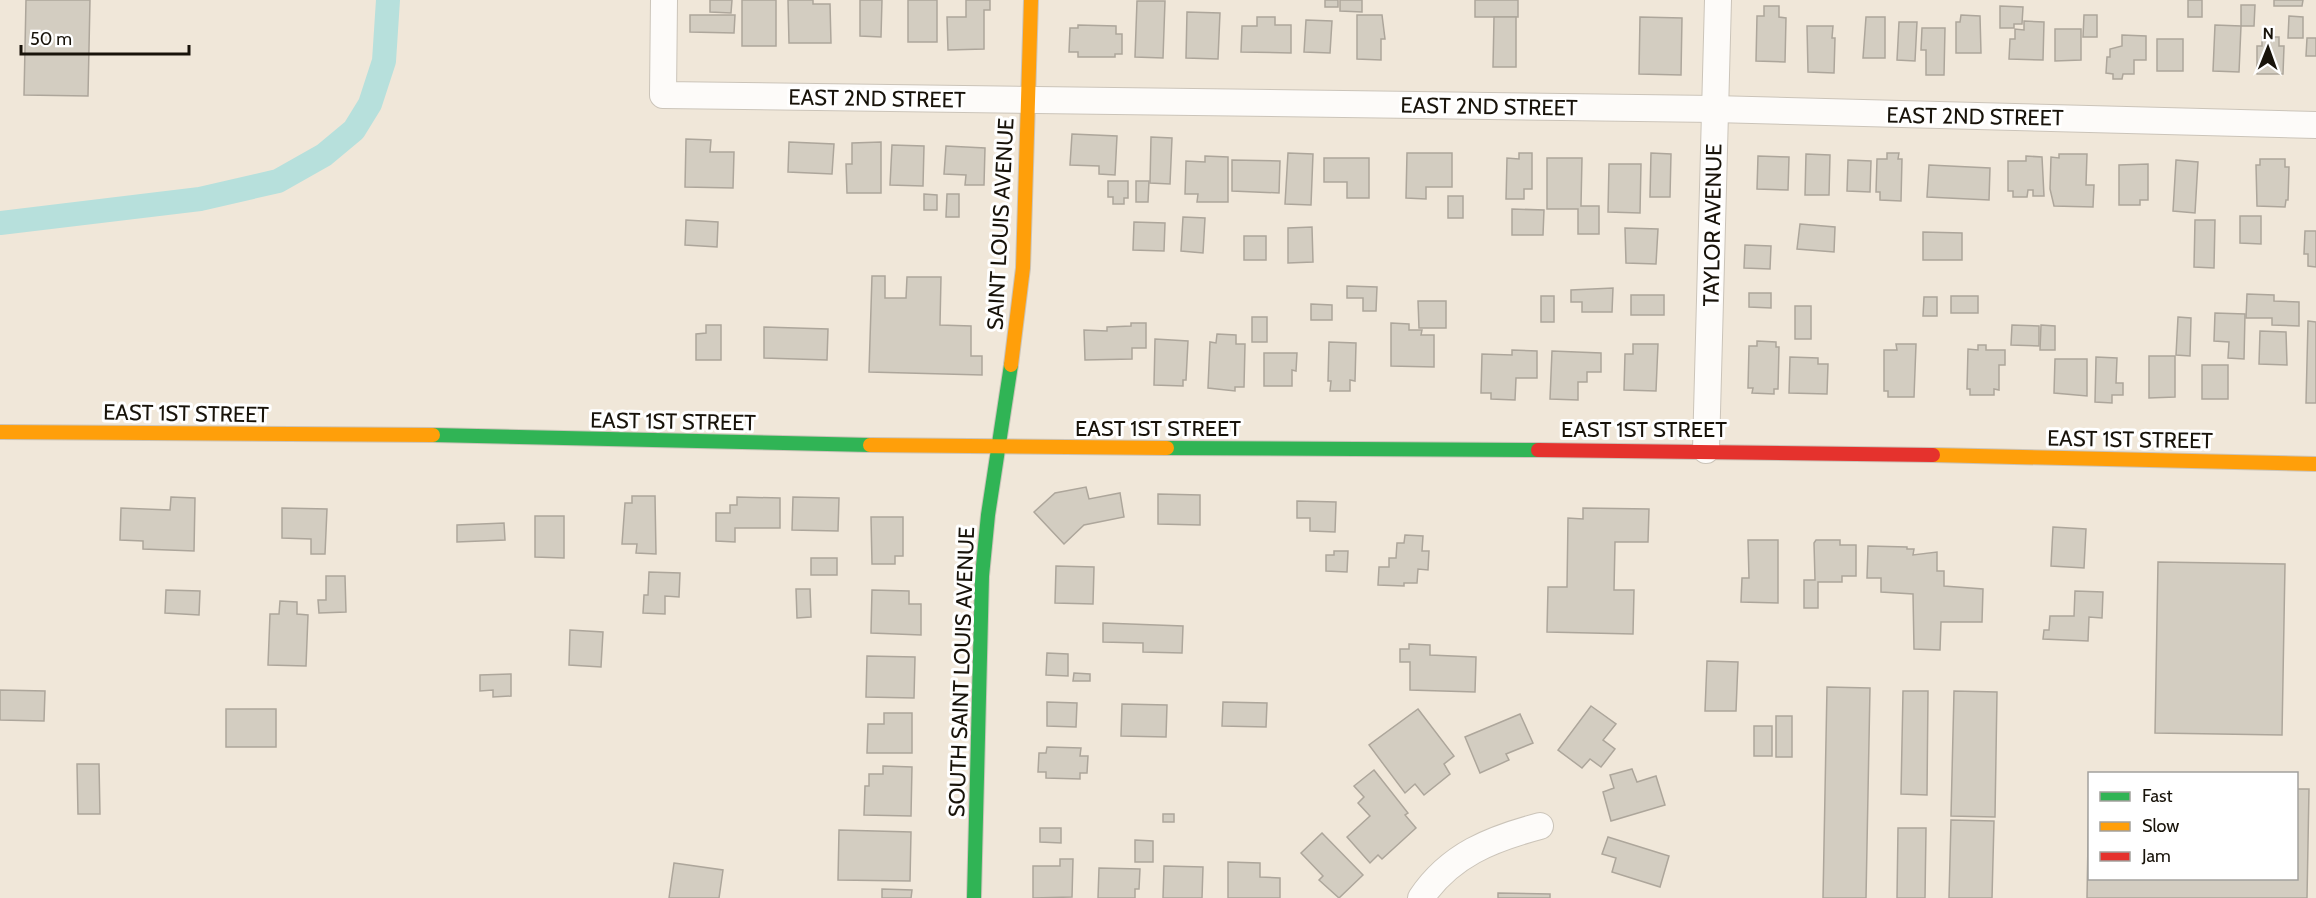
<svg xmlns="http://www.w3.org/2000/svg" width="2316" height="898" font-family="Cabin,sans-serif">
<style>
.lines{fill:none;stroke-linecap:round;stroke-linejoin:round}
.canal{stroke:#b7e0dc;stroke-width:24}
.building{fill:#d3cdc1;stroke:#ada69b;stroke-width:1.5}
.street-casing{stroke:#cbc4b9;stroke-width:28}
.fast-casing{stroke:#cbc4b9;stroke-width:16}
.slow-casing{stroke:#cbc4b9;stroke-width:16}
.jam-casing{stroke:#cbc4b9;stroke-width:16}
.street{stroke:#fdfbf9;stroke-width:26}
.fast{stroke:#30b455;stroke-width:14}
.slow{stroke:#ff9f0a;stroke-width:14}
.jam{stroke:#e5322d;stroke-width:14}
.labels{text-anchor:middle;stroke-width:6;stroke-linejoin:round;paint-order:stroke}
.street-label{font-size:22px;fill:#18130a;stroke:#fff}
</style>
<rect width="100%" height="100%" fill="#f0e7d9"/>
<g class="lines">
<!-- canal -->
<polyline class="canal" points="0,223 200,199 278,181 324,155 354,130 370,104 384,61 388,0"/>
</g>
<!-- building -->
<g class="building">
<polygon points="26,0 90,0 88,96 24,95"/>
<polygon points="710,0 732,0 731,13 710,12"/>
<rect x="742" y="0" width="34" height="46"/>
<polygon points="788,0 813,0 813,4 830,4 831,43 789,43"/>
<polygon points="860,0 882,0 881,37 860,36"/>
<rect x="908" y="0" width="29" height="42"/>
<polygon points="966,0 990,0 990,10 984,10 984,49 948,50 947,17 966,17"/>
<rect x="1325" y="0" width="13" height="7"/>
<polygon points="1340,0 1362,0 1362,12 1340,11"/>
<rect x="1475" y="0" width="43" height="17"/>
<rect x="2188" y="0" width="14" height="17"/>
<polygon points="2274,0 2303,0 2302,6 2274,6"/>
<polygon points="1137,1 1165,1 1163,58 1135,57"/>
<polygon points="2241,5 2255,5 2254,26 2241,26"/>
<polygon points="1764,6 1779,6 1779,17 1786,18 1785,62 1756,61 1757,16 1764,16"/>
<polygon points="2000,6 2023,7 2022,24 2014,24 2014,28 2000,28"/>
<polygon points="1187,12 1220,13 1218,59 1186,58"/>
<polygon points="690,15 735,15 734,33 690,32"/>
<polygon points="1357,15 1382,15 1385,39 1381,39 1381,60 1357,59"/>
<polygon points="1961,15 1980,16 1981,53 1956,53 1956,22 1960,22"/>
<polygon points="2084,15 2097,15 2097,37 2083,37"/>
<polygon points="2289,16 2303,17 2303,38 2288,38"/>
<polygon points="1257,17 1275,17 1275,25 1291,25 1291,53 1241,52 1242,26 1257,26"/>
<polygon points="1494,17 1516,17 1516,67 1493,67"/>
<polygon points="1640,17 1682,18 1681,75 1639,74"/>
<polygon points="1866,17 1885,17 1885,58 1863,58"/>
<polygon points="1306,20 1332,21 1330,53 1304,52"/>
<polygon points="2024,21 2044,22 2043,60 2009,59 2010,39 2015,39 2015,29 2024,30"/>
<polygon points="1899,22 1917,22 1915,61 1897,60"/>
<polygon points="1078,25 1116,26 1116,34 1122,34 1122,54 1115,54 1115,57 1078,57 1078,52 1069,52 1070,28 1078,28"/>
<polygon points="2215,25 2241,26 2239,72 2213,71"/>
<polygon points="1807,26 1833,26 1832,38 1835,38 1834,73 1808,72"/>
<polygon points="1922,28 1945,28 1944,75 1926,75 1926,50 1921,50"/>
<polygon points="2055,29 2081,29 2081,60 2055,61"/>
<polygon points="2122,35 2146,36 2146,60 2134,60 2134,74 2123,74 2122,79 2113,79 2113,74 2106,73 2107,57 2110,57 2110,49 2122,46"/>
<polygon points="2262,37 2279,37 2279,46 2284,46 2283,74 2257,74 2257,46 2262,46"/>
<polygon points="2307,38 2316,38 2316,56 2306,56"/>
<rect x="2157" y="39" width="26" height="32"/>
<polygon points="1072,134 1117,136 1115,175 1099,174 1099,166 1070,165"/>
<polygon points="1151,137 1172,138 1170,184 1150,183"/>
<polygon points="686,139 711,140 710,152 734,152 733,188 685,187"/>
<polygon points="789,142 834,144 832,174 788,172"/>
<polygon points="881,142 881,193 847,193 846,164 852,164 852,143"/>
<polygon points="892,145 924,146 923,186 890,185"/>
<polygon points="946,146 985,148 984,185 965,185 966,175 944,174"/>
<polygon points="1288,153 1313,154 1311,205 1285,204"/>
<polygon points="1407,153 1452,153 1452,187 1426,187 1426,199 1406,198"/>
<polygon points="1519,153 1532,153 1532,189 1524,189 1524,199 1506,199 1507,158 1519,159"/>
<polygon points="1651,153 1671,154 1670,197 1650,197"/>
<polygon points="1887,153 1899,153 1898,159 1902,159 1901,201 1880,200 1880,192 1876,192 1877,159 1887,159"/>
<polygon points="1806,154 1830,155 1829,195 1805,195"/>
<polygon points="2059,154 2087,154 2086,185 2094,185 2093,207 2054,206 2050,189 2051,157 2059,158"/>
<polygon points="1205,156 1228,157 1228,202 1197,202 1198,194 1185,194 1186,161 1205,162"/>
<polygon points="1758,156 1789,157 1788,190 1757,189"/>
<polygon points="2026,156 2042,157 2044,196 2033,196 2033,190 2028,190 2027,197 2013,197 2013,191 2008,191 2008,161 2026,161"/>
<polygon points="1324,158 1369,158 1369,198 1347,198 1347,182 1324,182"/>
<polygon points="1547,158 1582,158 1581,206 1599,206 1599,234 1578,234 1578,209 1547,209"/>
<polygon points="2260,159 2285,159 2285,167 2289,167 2288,200 2286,200 2285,207 2257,206 2256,165 2260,165"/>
<polygon points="1232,160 1280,161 1279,193 1232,191"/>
<polygon points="1848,160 1871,161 1870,192 1847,191"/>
<polygon points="2176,160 2198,162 2195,213 2173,211"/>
<polygon points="1609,164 1641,164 1640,213 1608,212"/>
<polygon points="2148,164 2148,200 2140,200 2140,205 2119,205 2119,165"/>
<polygon points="1929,165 1990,168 1989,200 1927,197"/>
<polygon points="1108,181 1128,181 1128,198 1124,198 1124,204 1113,204 1113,197 1108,197"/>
<polygon points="1136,181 1149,181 1148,202 1136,202"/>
<polygon points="924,194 937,195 937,210 924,210"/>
<polygon points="947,194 959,194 959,217 946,217"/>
<rect x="1448" y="196" width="15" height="22"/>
<polygon points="1512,209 1544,210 1543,235 1512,235"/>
<polygon points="2240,216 2261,216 2261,244 2240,243"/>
<polygon points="1183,217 1205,218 1203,253 1181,251"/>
<polygon points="686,220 718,222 717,247 685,245"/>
<polygon points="2195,220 2215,220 2214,268 2194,267"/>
<polygon points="1134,222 1165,223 1164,251 1133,250"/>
<polygon points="1800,224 1835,227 1834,252 1797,249"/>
<polygon points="1312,227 1313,262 1288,263 1288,228"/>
<polygon points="1625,228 1658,229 1656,264 1626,263"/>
<polygon points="2305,231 2316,231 2316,267 2308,266 2308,254 2304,254"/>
<polygon points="1923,232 1962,233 1962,260 1923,260"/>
<rect x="1244" y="236" width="22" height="24"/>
<polygon points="1745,245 1771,246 1770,269 1744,268"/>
<polygon points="872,276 885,276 885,298 906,298 907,277 941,277 940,325 971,326 971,356 982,356 982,375 869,372"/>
<polygon points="1347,286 1377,287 1376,311 1363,311 1363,298 1347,298"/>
<polygon points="1613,288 1612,312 1582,312 1582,302 1571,302 1571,290"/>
<polygon points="1749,293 1771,293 1771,308 1749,307"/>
<polygon points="2247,294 2274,295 2274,301 2299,302 2299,326 2272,325 2272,318 2246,318"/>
<rect x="1631" y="295" width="33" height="20"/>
<rect x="1541" y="296" width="13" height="26"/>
<rect x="1951" y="296" width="27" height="17"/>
<polygon points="1924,297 1937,297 1937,316 1923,316"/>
<polygon points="1418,301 1446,301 1446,328 1419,328"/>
<polygon points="1311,304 1332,305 1332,320 1311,320"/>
<rect x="1795" y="306" width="16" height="33"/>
<polygon points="2215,313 2245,314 2244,359 2228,358 2229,342 2214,341"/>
<rect x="1252" y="317" width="15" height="25"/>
<polygon points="2178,317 2191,318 2190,356 2176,355"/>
<polygon points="2308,321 2316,322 2316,403 2306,403"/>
<polygon points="1131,323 1146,323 1146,348 1132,348 1132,359 1085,360 1084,330 1107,331 1107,327 1131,326"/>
<polygon points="1391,323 1409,324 1409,330 1422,330 1421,335 1434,335 1434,367 1391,366"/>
<polygon points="706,325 721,325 721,360 696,360 696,334 706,333"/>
<polygon points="2012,325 2039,326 2039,346 2011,345"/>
<polygon points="2041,325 2055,326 2055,350 2040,350"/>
<polygon points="764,327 828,329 827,360 764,358"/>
<polygon points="2260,331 2286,332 2287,365 2259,364"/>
<polygon points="1217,334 1236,335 1236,344 1245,344 1244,387 1235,387 1235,391 1208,388 1210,342 1216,343"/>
<polygon points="1155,339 1188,341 1186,380 1183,380 1183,386 1154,385"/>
<polygon points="1757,341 1776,342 1776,347 1779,347 1778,389 1774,389 1774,394 1752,393 1753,388 1748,388 1749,346 1757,346"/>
<polygon points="1329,342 1356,343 1355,381 1350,380 1350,391 1330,391 1331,381 1328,381"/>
<polygon points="1633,344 1658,344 1656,391 1624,390 1625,354 1633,354"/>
<polygon points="1896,344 1916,344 1914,397 1888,397 1888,391 1884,391 1884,350 1897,350"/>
<polygon points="1978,345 1986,345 1986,350 2005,350 2005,365 1999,365 1999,390 1994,389 1994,395 1970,395 1970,389 1967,389 1968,349 1978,350"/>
<polygon points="1512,350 1537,351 1537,378 1516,378 1515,400 1491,399 1491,393 1481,393 1482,354 1512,355"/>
<polygon points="1552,351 1601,353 1601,372 1587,372 1587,382 1578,382 1578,400 1550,399"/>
<polygon points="1264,353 1297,353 1296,371 1292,370 1292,386 1264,386"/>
<polygon points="2149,356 2175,356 2175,397 2149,398"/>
<polygon points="1790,357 1818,358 1818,364 1828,364 1827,394 1789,393"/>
<polygon points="2096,357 2117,358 2116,383 2123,383 2123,395 2112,395 2112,403 2095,402"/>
<polygon points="2055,359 2087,359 2087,396 2054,393"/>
<rect x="2202" y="365" width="26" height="34"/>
<polygon points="1086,487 1089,499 1120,493 1124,517 1084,525 1064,544 1034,512 1055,493"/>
<polygon points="1158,494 1200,495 1200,525 1158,524"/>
<polygon points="632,496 655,496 656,554 636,553 637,544 622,544 625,503 632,503"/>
<polygon points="171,497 195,498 194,551 143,549 143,541 120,540 121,508 170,510"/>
<polygon points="737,497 780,498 780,528 735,528 735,542 716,541 716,513 730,513 730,505 737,505"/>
<polygon points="793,497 839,498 838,531 792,530"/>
<polygon points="1297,501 1336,502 1335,532 1310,531 1310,518 1297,518"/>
<polygon points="282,508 327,509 325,554 311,554 311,539 282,538"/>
<polygon points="1583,508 1649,509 1648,542 1615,542 1614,590 1634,590 1633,634 1547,632 1548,587 1567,587 1568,518 1583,519"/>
<polygon points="535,516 564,516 564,558 535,557"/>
<polygon points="871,517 903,517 903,556 895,556 895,564 872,564"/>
<polygon points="504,523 505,540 457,542 457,525"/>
<polygon points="2053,527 2086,529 2084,568 2051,566"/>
<polygon points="1405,535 1423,536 1422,551 1429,551 1428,570 1418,569 1417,583 1404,583 1404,586 1378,585 1379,567 1389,567 1389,558 1396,558 1397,543 1404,543"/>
<polygon points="1748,540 1778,540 1778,603 1741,602 1742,578 1749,578"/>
<polygon points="1816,540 1840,540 1840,545 1856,545 1856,576 1842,576 1842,582 1818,582 1818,608 1804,608 1804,580 1815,580 1814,543"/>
<polygon points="1868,546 1907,547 1907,549 1914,549 1913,555 1937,552 1937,571 1944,571 1944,586 1983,589 1982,622 1941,622 1940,650 1914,649 1913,594 1881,592 1881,578 1867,578"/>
<polygon points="1334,551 1348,551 1347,572 1326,571 1326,555 1334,555"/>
<rect x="811" y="558" width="26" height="17"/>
<polygon points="2158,562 2285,564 2282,735 2155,733"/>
<polygon points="1056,566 1094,567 1093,604 1055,603"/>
<polygon points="649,572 680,573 679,597 665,596 665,614 643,613 644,595 648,595"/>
<polygon points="326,576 345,576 346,612 319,613 318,600 326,600"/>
<polygon points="796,589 810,589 811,617 797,618"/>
<polygon points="166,590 200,591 199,615 165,613"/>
<polygon points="872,590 909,591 909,604 921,604 921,635 871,633"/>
<polygon points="2075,591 2103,592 2102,618 2089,617 2088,641 2043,639 2044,630 2049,630 2050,616 2074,616"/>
<polygon points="280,601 297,602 297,614 308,615 306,666 268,665 270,614 279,614"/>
<polygon points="1103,623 1183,626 1182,653 1143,652 1143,643 1103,642"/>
<polygon points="570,630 603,632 601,667 569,665"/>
<polygon points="1409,644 1430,645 1430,655 1476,657 1475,692 1410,690 1410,662 1400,662 1400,649 1409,649"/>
<polygon points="1047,653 1068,654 1068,676 1046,675"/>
<polygon points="867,656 915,657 914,698 866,697"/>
<polygon points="1707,661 1738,662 1736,711 1705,711"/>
<polygon points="1074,673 1090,674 1090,681 1073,681"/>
<polygon points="511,674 511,696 493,697 493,690 480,691 480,675"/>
<polygon points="1827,687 1870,688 1866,898 1823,898"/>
<polygon points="0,690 45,691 44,721 0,720"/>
<polygon points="1903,691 1928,691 1927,795 1901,794"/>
<polygon points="1954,691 1997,692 1995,817 1951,816"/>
<polygon points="1047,702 1077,703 1076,727 1047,726"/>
<polygon points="1223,702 1267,703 1266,727 1222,726"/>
<polygon points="1122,704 1167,705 1166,737 1121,736"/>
<polygon points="1591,706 1616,724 1603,740 1615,749 1601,767 1590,759 1582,768 1558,750"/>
<rect x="226" y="709" width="50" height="38"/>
<polygon points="1418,709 1454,756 1444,764 1450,774 1424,795 1415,784 1405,793 1369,745"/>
<polygon points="884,713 912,713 912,753 867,753 868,724 884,724"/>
<polygon points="1520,714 1533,743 1506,754 1509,760 1480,773 1465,737"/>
<rect x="1776" y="716" width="16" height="41"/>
<rect x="1754" y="726" width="18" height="30"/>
<polygon points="1047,747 1081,748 1080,756 1088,756 1087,773 1080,773 1080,779 1046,778 1046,772 1038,772 1039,753 1046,753"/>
<polygon points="77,764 99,764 100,814 78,814"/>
<polygon points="883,766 912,767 911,816 864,815 865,786 869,786 869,774 883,774"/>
<polygon points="1632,769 1637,782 1656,776 1665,805 1611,821 1603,792 1614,788 1610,775"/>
<polygon points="1374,770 1408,813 1405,815 1416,828 1382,859 1378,855 1370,863 1347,837 1370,816 1358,803 1364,797 1354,786"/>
<polygon points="2089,785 2090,878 2296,878 2296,789 2309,789 2307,898 2087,898"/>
<rect x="1163" y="814" width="11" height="8"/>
<polygon points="1951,820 1994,821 1992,898 1949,898"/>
<polygon points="1040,828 1061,828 1061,843 1040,842"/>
<polygon points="1898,828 1926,828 1925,898 1897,898"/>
<polygon points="839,830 911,832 910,881 838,880"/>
<polygon points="1322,833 1363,875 1339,898 1319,880 1323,876 1301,853"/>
<polygon points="1608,837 1669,856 1660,887 1612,872 1616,858 1602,854"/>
<polygon points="1135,840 1153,841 1153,862 1135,862"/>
<polygon points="1060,859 1073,859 1072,897 1033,898 1033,866 1060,866"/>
<polygon points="1228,862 1260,863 1260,877 1280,878 1280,898 1228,898"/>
<polygon points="674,863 723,870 719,898 669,898"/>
<polygon points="1164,866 1203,867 1202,898 1163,898"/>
<polygon points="1099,868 1140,869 1139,889 1135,889 1135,898 1098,898"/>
<polygon points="882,889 912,890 911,898 882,898"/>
<polygon points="1498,893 1550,894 1550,898 1498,898"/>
</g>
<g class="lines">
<defs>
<g id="street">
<polyline points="664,0 663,95 1714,109 2316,125"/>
<polyline points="1706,450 1718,0"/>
<path d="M1421,898C1450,855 1491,839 1540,826"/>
</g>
<g id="fast">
<polyline points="433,435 870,445"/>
<polyline points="1167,448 1538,450"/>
<polyline points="974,898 982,576 988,515 1011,365"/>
</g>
<g id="slow">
<polyline points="1011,365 1023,268 1031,0"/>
<polyline points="0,432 433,435"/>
<polyline points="870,445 1167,448"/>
<polyline points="1933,455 2316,464"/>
</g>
<polyline id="jam" points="1538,450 1933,455"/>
</defs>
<!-- street casing -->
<use href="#street" class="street-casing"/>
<!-- fast casing -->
<use href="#fast" class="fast-casing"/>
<!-- slow casing -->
<use href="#slow" class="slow-casing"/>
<!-- jam casing -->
<use href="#jam" class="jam-casing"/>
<!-- street -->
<use href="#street" class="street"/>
<!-- fast -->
<use href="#fast" class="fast"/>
<!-- slow -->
<use href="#slow" class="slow"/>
<!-- jam -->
<use href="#jam" class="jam"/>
</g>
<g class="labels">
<!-- street labels -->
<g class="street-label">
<text transform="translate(877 98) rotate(1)" y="8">EAST 2ND STREET</text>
<text transform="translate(1489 106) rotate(1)" y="8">EAST 2ND STREET</text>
<text transform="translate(1975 116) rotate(1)" y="8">EAST 2ND STREET</text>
<text transform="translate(1000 224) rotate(-87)" y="8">SAINT LOUIS AVENUE</text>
<text transform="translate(1712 225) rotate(-89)" y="8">TAYLOR AVENUE</text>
<text transform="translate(186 413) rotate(1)" y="8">EAST 1ST STREET</text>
<text transform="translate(673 421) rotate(1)" y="8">EAST 1ST STREET</text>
<text x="1158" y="436">EAST 1ST STREET</text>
<text x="1644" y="437">EAST 1ST STREET</text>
<text transform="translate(2130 439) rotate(1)" y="8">EAST 1ST STREET</text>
<text transform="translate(961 672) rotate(-88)" y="8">SOUTH SAINT LOUIS AVENUE</text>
</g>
</g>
<!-- legend -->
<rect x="2088" y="772" width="210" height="108" fill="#ffffff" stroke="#a3a19d" stroke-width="1.5"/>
<rect x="2100" y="792" width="30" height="9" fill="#30b455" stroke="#a3a19d" stroke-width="1.5"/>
<text x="2142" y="802" font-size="18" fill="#18130a">Fast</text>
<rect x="2100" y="822" width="30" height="9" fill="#ff9f0a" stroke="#a3a19d" stroke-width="1.5"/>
<text x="2142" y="832" font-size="18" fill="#18130a">Slow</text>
<rect x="2100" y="852" width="30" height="9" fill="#e5322d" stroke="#a3a19d" stroke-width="1.5"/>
<text x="2142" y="862" font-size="18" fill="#18130a">Jam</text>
<!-- north arrow -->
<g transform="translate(2268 48) rotate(1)" stroke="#ffffff" stroke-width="4.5" paint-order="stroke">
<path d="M0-4.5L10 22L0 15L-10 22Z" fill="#18130a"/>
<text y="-9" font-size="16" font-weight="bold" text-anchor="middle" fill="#18130a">N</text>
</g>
<!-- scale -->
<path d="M21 45v9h168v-9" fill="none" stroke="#18130a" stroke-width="3"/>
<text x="30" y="45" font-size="18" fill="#18130a" stroke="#ffffff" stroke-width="4.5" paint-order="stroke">50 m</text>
</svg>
